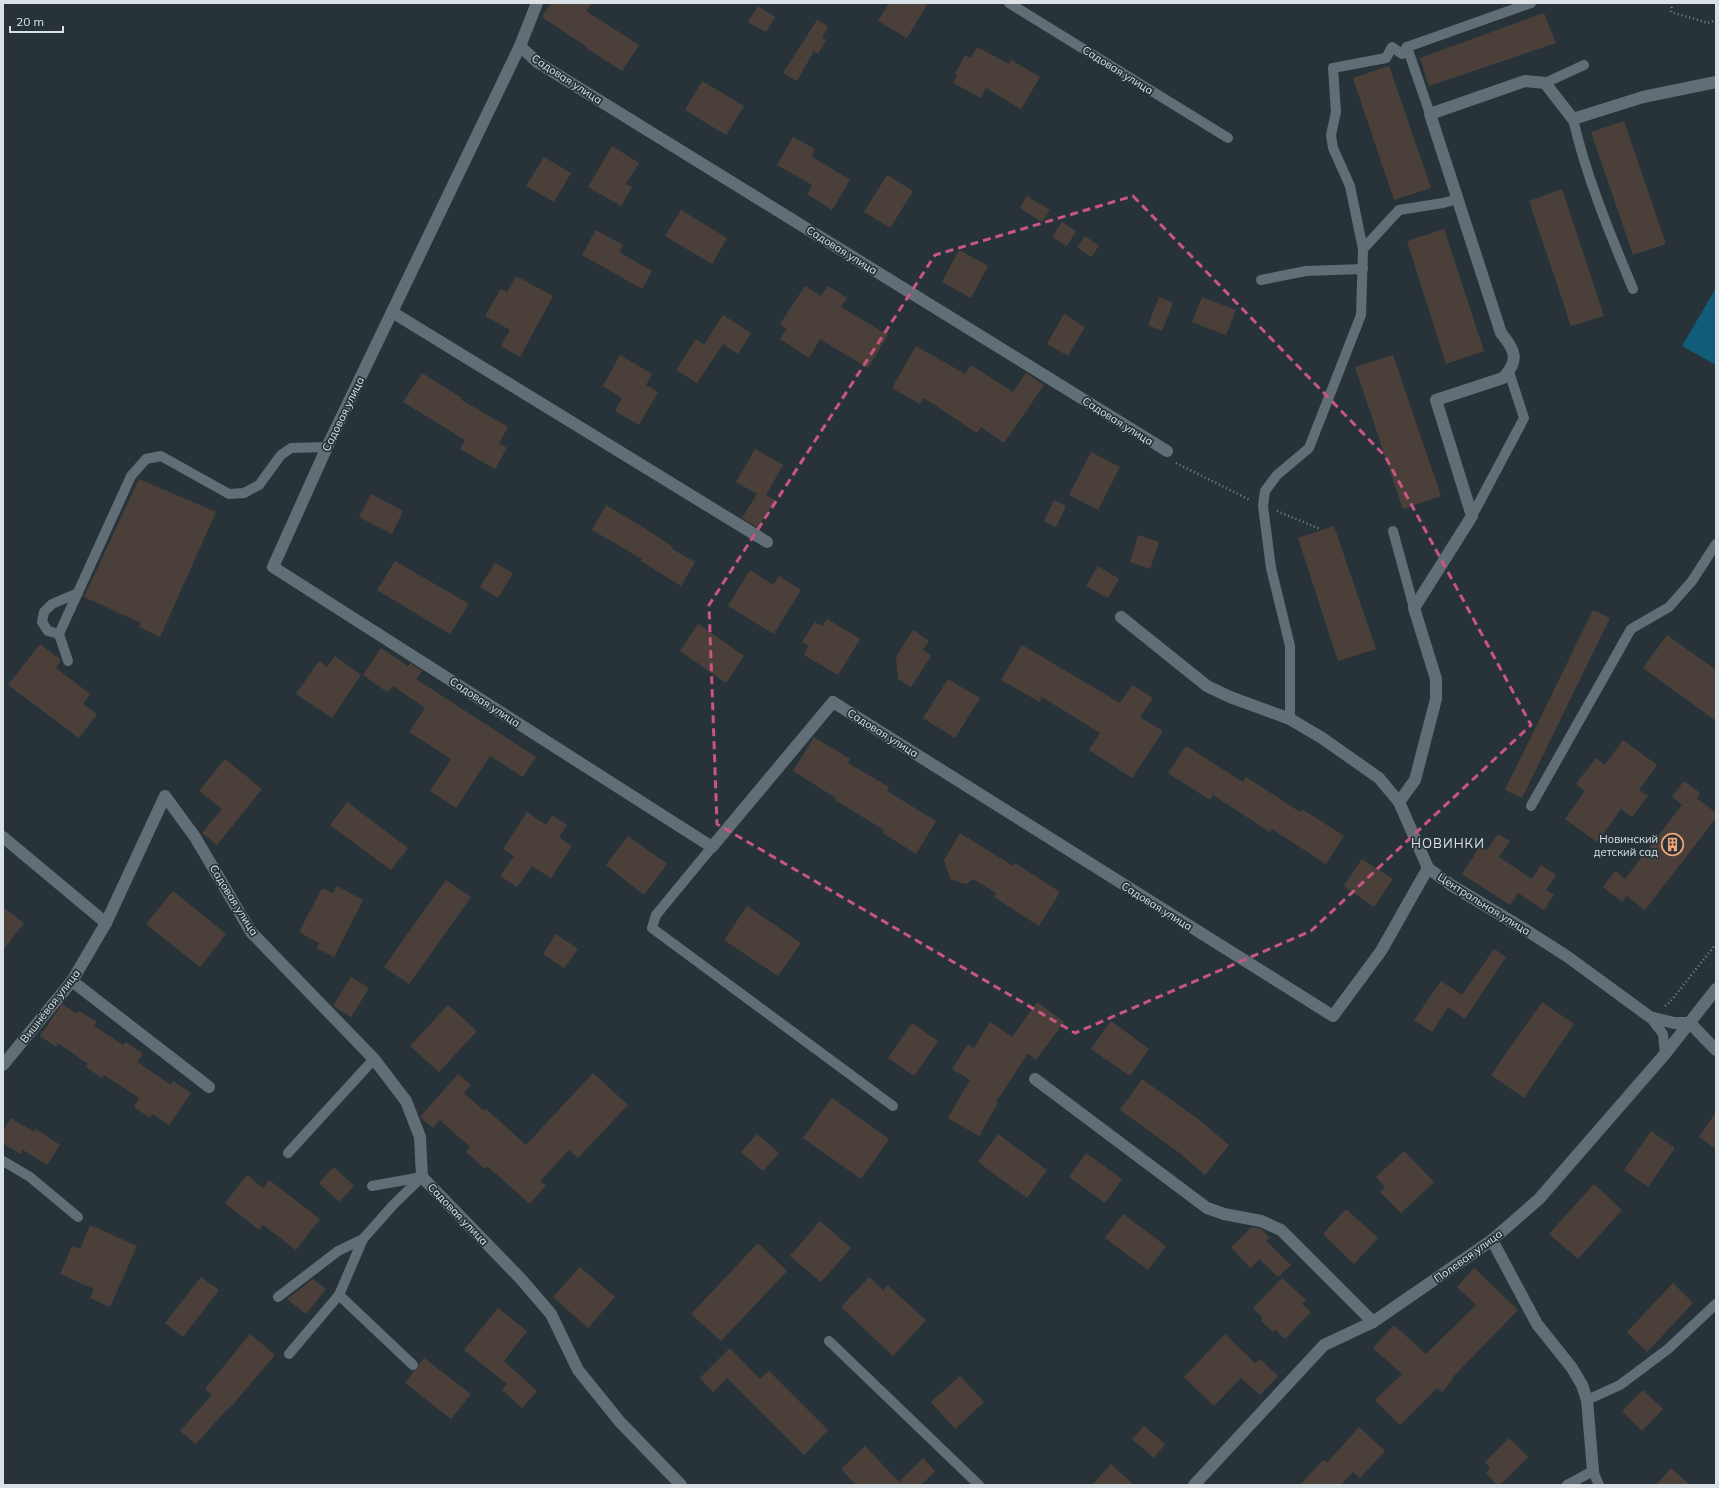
<svg xmlns="http://www.w3.org/2000/svg" width="1719" height="1488" font-family="Mulish,sans-serif">
<style>
.green{fill:#115c78}
.building{fill:#4b4039}
.lines{fill:none;stroke-linecap:round;stroke-linejoin:round}
.path{stroke:#7c868a;stroke-width:2.5;stroke-dasharray:1 3;stroke-linecap:butt}
.service{stroke:#616e75;stroke-width:10}
.minor{stroke:#616e75;stroke-width:12}
.marked{fill:none;stroke:#c95584;stroke-width:3;stroke-dasharray:8 5;stroke-linejoin:round}
.labels{text-anchor:middle;stroke-width:3.5;stroke-linejoin:round;paint-order:stroke}
.street-label{font-size:11px;fill:#dae2e5;stroke:#273339}
.poi-label{font-size:11px;fill:#dae2e5;stroke:#273339;text-anchor:end}
.quarter-label{font-size:13px;letter-spacing:1px;fill:#dae2e5;stroke:#273339}
</style>
<rect width="100%" height="100%" fill="#273339"/>
<!-- green -->
<polygon class="green" points="1716,288 1716,365 1682,346"/>
<!-- building -->
<g class="building">
<polygon points="551,3 592,3 586,11 639,45 622,71 586,48 587,47 542,17"/>
<polygon points="889,3 928,3 907,38 878,21"/>
<polygon points="758,6 775,17 766,32 748,22"/>
<polygon points="1544,13 1556,43 1429,86 1420,58"/>
<polygon points="817,20 828,26 822,38 826,40 818,54 814,51 797,81 783,73"/>
<polygon points="977,47 1009,64 1011,60 1040,77 1021,109 986,88 981,98 953,83 957,76 955,74 965,55 971,58"/>
<polygon points="1389,66 1431,188 1394,200 1353,78"/>
<polygon points="702,81 744,106 726,135 685,110"/>
<polygon points="1624,121 1666,244 1633,255 1591,132"/>
<polygon points="793,137 815,149 811,156 850,180 832,210 807,194 812,185 777,165"/>
<polygon points="612,146 639,163 626,184 632,187 621,206 588,187"/>
<polygon points="544,157 571,173 554,202 526,186"/>
<polygon points="887,175 913,191 890,228 864,212"/>
<polygon points="1562,189 1604,316 1571,326 1529,201"/>
<polygon points="1027,196 1050,210 1042,222 1020,208"/>
<polygon points="681,210 727,238 712,264 665,236"/>
<polygon points="1062,222 1076,231 1067,246 1052,237"/>
<polygon points="1444,229 1484,351 1446,364 1407,241"/>
<polygon points="596,230 623,245 619,252 652,271 642,289 582,255"/>
<polygon points="1085,236 1099,246 1091,257 1077,247"/>
<polygon points="959,250 988,266 971,298 942,282"/>
<polygon points="516,276 553,296 520,357 501,346 510,330 485,316 501,289 507,292"/>
<polygon points="805,286 821,296 828,286 847,298 841,307 888,335 868,368 820,339 809,358 780,339 787,329 780,324"/>
<polygon points="1159,297 1173,303 1162,331 1148,325"/>
<polygon points="1202,297 1236,310 1226,335 1192,322"/>
<polygon points="1064,314 1085,327 1068,356 1047,344"/>
<polygon points="723,315 751,333 738,354 723,344 697,383 676,370 696,339 704,345"/>
<polygon points="916,346 965,374 971,365 1013,392 1026,373 1044,385 1004,443 981,427 977,433 924,398 920,404 892,388"/>
<polygon points="620,355 652,374 646,385 658,392 639,425 615,411 622,398 603,386"/>
<polygon points="1393,355 1441,496 1403,509 1355,367"/>
<polygon points="422,373 462,398 460,399 508,427 499,443 507,448 495,469 460,449 465,440 403,402"/>
<polygon points="755,449 783,465 766,495 775,500 758,528 742,518 757,494 736,482"/>
<polygon points="1091,452 1120,467 1098,510 1069,495"/>
<polygon points="139,479 216,512 160,637 139,627 141,623 84,597"/>
<polygon points="371,494 403,511 392,534 359,517"/>
<polygon points="1054,500 1066,506 1056,527 1044,521"/>
<polygon points="606,505 649,531 673,547 672,549 695,562 681,586 641,561 642,559 592,530"/>
<polygon points="1334,526 1376,649 1338,661 1298,538"/>
<polygon points="1138,535 1159,542 1150,569 1130,562"/>
<polygon points="395,561 469,604 450,634 377,590"/>
<polygon points="495,563 513,573 498,598 480,587"/>
<polygon points="1098,566 1119,579 1108,598 1086,586"/>
<polygon points="750,570 773,585 779,576 801,590 774,634 728,606"/>
<polygon points="1593,610 1610,618 1522,798 1505,790"/>
<polygon points="827,619 860,639 838,675 804,655 809,646 802,642 815,622 822,626"/>
<polygon points="698,624 744,656 726,683 680,651"/>
<polygon points="913,630 929,641 923,650 931,656 911,687 898,679 896,657"/>
<polygon points="1667,635 1716,670 1716,721 1643,668"/>
<polygon points="40,644 61,660 56,668 90,694 83,704 97,714 79,738 8,685"/>
<polygon points="1022,645 1120,703 1132,685 1153,698 1140,717 1163,731 1132,778 1089,750 1100,733 1042,697 1040,702 1001,680"/>
<polygon points="381,648 408,666 410,663 422,671 416,679 536,757 523,777 490,756 456,808 430,791 451,759 409,732 425,708 393,686 387,692 363,675"/>
<polygon points="335,656 361,675 332,718 296,694 319,661 327,667"/>
<polygon points="948,679 980,698 955,738 923,718"/>
<polygon points="814,737 850,759 848,763 889,787 887,791 936,821 916,854 883,833 884,830 835,800 836,798 793,771"/>
<polygon points="1623,740 1657,765 1639,790 1648,796 1632,817 1621,809 1597,842 1565,819 1585,791 1576,784 1596,758 1605,765"/>
<polygon points="1186,746 1243,782 1246,777 1300,812 1302,809 1344,836 1326,864 1272,829 1270,832 1213,795 1210,800 1168,773"/>
<polygon points="225,759 262,789 217,845 202,833 222,809 199,791"/>
<polygon points="1684,781 1700,793 1697,798 1716,813 1716,818 1645,910 1627,896 1622,902 1603,887 1615,871 1625,879 1682,805 1672,797"/>
<polygon points="347,802 408,848 391,870 330,825"/>
<polygon points="527,812 546,825 552,815 567,825 559,837 572,846 551,878 532,866 517,887 500,876 514,856 503,849"/>
<polygon points="960,833 1013,866 1015,863 1060,892 1039,926 994,897 996,893 973,879 966,884 950,879 944,860"/>
<polygon points="1498,834 1510,841 1499,857 1532,879 1541,865 1556,875 1546,890 1554,895 1544,910 1518,893 1510,905 1462,874 1481,845 1487,850"/>
<polygon points="628,836 667,864 644,895 606,865"/>
<polygon points="1362,859 1393,879 1374,907 1344,886"/>
<polygon points="446,880 471,897 409,984 384,967"/>
<polygon points="337,886 363,900 334,957 317,948 319,943 299,932 322,888 333,893"/>
<polygon points="173,891 226,934 200,967 146,924"/>
<polygon points="747,906 801,943 778,976 724,940"/>
<polygon points="3,907 24,923 3,950"/>
<polygon points="556,934 578,949 564,968 543,954"/>
<polygon points="1494,949 1506,957 1465,1019 1448,1007 1432,1032 1414,1020 1441,981 1462,995"/>
<polygon points="351,977 369,988 351,1017 333,1006"/>
<polygon points="1037,1002 1064,1022 1036,1060 1028,1053 996,1102 998,1103 979,1136 948,1118 970,1080 952,1069 968,1044 974,1048 990,1022 1012,1037"/>
<polygon points="1542,1002 1574,1024 1524,1098 1491,1075"/>
<polygon points="62,1004 77,1014 79,1011 97,1022 94,1026 123,1045 126,1042 143,1054 137,1062 171,1085 173,1081 191,1093 169,1125 152,1114 150,1118 134,1107 139,1098 104,1075 102,1078 86,1067 88,1064 58,1043 56,1047 40,1036"/>
<polygon points="448,1005 477,1031 439,1072 410,1046"/>
<polygon points="1111,1021 1149,1049 1130,1076 1091,1049"/>
<polygon points="912,1023 938,1041 914,1076 888,1058"/>
<polygon points="593,1073 628,1105 578,1158 569,1150 540,1181 546,1185 530,1204 487,1166 485,1169 466,1152 470,1147 440,1120 433,1128 420,1117 458,1074 471,1085 464,1093 484,1111 486,1109 526,1145"/>
<polygon points="1142,1079 1198,1119 1229,1145 1205,1175 1181,1154 1120,1110"/>
<polygon points="832,1098 889,1139 861,1179 803,1138"/>
<polygon points="1716,1112 1716,1149 1699,1137"/>
<polygon points="11,1118 34,1132 36,1129 60,1145 47,1165 23,1150 20,1154 3,1143 3,1131"/>
<polygon points="1651,1131 1675,1148 1648,1187 1624,1170"/>
<polygon points="757,1134 779,1153 763,1171 741,1152"/>
<polygon points="998,1134 1047,1170 1027,1198 978,1162"/>
<polygon points="1404,1151 1434,1182 1401,1213 1380,1192 1385,1187 1376,1177"/>
<polygon points="1086,1153 1122,1179 1105,1203 1069,1177"/>
<polygon points="334,1167 354,1186 339,1202 319,1183"/>
<polygon points="247,1175 263,1188 269,1180 320,1219 296,1250 263,1225 259,1230 225,1203"/>
<polygon points="1594,1184 1622,1210 1578,1259 1549,1234"/>
<polygon points="1346,1209 1378,1238 1354,1264 1323,1234"/>
<polygon points="1123,1214 1166,1246 1148,1270 1105,1238"/>
<polygon points="820,1221 851,1248 821,1282 790,1256"/>
<polygon points="90,1225 137,1246 110,1307 90,1298 94,1289 60,1274 72,1246 80,1249"/>
<polygon points="1252,1227 1261,1229 1270,1238 1266,1241 1291,1265 1278,1277 1259,1259 1250,1268 1231,1247"/>
<polygon points="758,1243 787,1271 721,1341 691,1314"/>
<polygon points="580,1267 615,1297 588,1328 553,1297"/>
<polygon points="1474,1268 1518,1310 1452,1378 1453,1379 1442,1392 1437,1388 1400,1425 1375,1400 1402,1374 1373,1348 1394,1325 1426,1354 1476,1305 1457,1287"/>
<polygon points="201,1277 219,1290 183,1337 165,1323"/>
<polygon points="869,1277 883,1290 887,1285 926,1320 893,1356 841,1307"/>
<polygon points="1282,1278 1306,1300 1302,1304 1311,1312 1285,1339 1275,1329 1273,1332 1261,1321 1263,1318 1253,1308"/>
<polygon points="313,1279 326,1289 306,1314 287,1299"/>
<polygon points="1673,1283 1693,1303 1647,1352 1627,1332"/>
<polygon points="498,1308 527,1331 504,1361 537,1391 522,1408 502,1390 507,1384 464,1350"/>
<polygon points="250,1334 275,1355 229,1409 228,1408 196,1444 180,1431 212,1395 205,1389"/>
<polygon points="1225,1334 1255,1363 1260,1359 1278,1376 1260,1395 1241,1378 1214,1406 1184,1377"/>
<polygon points="730,1348 760,1379 769,1371 828,1430 804,1455 727,1378 713,1392 700,1378"/>
<polygon points="424,1358 471,1394 451,1419 405,1383 414,1371 418,1369 419,1364"/>
<polygon points="960,1376 984,1402 955,1429 931,1402"/>
<polygon points="1643,1390 1663,1409 1642,1431 1622,1411"/>
<polygon points="1144,1426 1165,1444 1154,1458 1132,1439"/>
<polygon points="1359,1427 1385,1451 1360,1478 1353,1472 1341,1485 1300,1485 1323,1460 1327,1463"/>
<polygon points="1509,1438 1528,1457 1500,1485 1497,1485 1486,1473 1490,1468 1485,1462"/>
<polygon points="865,1446 899,1482 923,1458 935,1471 921,1485 856,1485 841,1469"/>
<polygon points="1111,1464 1134,1485 1092,1485"/>
<polygon points="1671,1468 1690,1485 1656,1485"/>
</g>
<g class="lines">
<!-- path -->
<g class="path">
<polyline points="1672,3 1671,12 1708,23 1716,20"/>
<polyline points="1176,463 1250,500"/>
<polyline points="1277,511 1320,529"/>
<polyline points="1665,1006 1670,1002 1716,944"/>
</g>
<!-- service -->
<g class="service">
<polyline points="1009,3 1228,138"/>
<polyline points="1407,47 1531,3"/>
<polyline points="1545,83 1584,65"/>
<path d="M1573,119C1586,176 1610,234 1633,289"/>
<polyline points="1363,249 1399,210 1443,203 1458,199"/>
<polyline points="1261,280 1306,271 1363,269"/>
<polyline points="1472,516 1524,418 1509,372"/>
<polyline points="1393,531 1414,608"/>
<polyline points="59,634 48,631 42,622 44,612 52,604 78,593"/>
<polyline points="68,661 59,634 131,476 146,459 161,456 229,494 244,493 259,485 281,455 291,448 327,447"/>
<polyline points="1290,719 1290,646 1271,568 1263,506 1265,491 1277,475 1309,448 1361,315 1363,249 1350,186 1333,148 1331,135 1336,112 1333,68 1386,58 1392,47 1402,54 1407,47 1430,114"/>
<polyline points="1531,806 1631,629 1669,607 1692,581 1716,544"/>
<polyline points="712,847 656,915 652,928 893,1106"/>
<polyline points="1650,1017 1663,1034 1665,1054"/>
<polyline points="288,1153 374,1059"/>
<polyline points="3,1161 30,1177 78,1217"/>
<polyline points="372,1186 422,1177"/>
<polyline points="278,1297 338,1251 363,1239"/>
<polyline points="829,1341 979,1485"/>
<polyline points="289,1354 339,1295"/>
<polyline points="413,1365 339,1295 363,1239 394,1204 422,1177"/>
<polyline points="1587,1400 1620,1385 1668,1349 1716,1304"/>
<polyline points="1567,1485 1593,1471 1599,1485"/>
</g>
<!-- minor -->
<g class="minor">
<polyline points="537,3 520,46 327,447 273,567 712,847 833,702 1333,1016 1381,951 1428,868"/>
<polyline points="520,46 537,62 1167,451"/>
<polyline points="392,312 767,542"/>
<polyline points="1121,617 1207,686 1230,697 1290,719 1322,738 1379,778 1399,802 1428,868 1451,885 1526,930 1568,957 1650,1017 1674,1023 1690,1023"/>
<path d="M1399,802L1415,780L1436,699V679L1414,608L1472,516L1436,400L1503,378C1520,360 1515,350 1501,333L1430,114L1525,81L1545,83L1573,119L1643,97L1716,82"/>
<polyline points="3,837 106,923"/>
<polyline points="72,981 209,1087"/>
<polyline points="1690,1023 1716,1050"/>
<polyline points="3,1065 72,981 106,923 165,796 195,837 251,932 374,1059 406,1101 420,1137 422,1177 521,1279 551,1314 578,1370 620,1422 681,1485"/>
<polyline points="1035,1079 1207,1208 1224,1214 1261,1221 1281,1230 1373,1322"/>
<polyline points="1492,1240 1537,1324 1572,1368 1582,1385 1587,1400 1593,1471"/>
<polyline points="1194,1485 1324,1345 1373,1322 1492,1240 1539,1199 1665,1054 1716,989"/>
</g>
</g>
<!-- marked area -->
<path class="marked" d="M1133,196L1385,456L1531,725L1311,931L1075,1033L717,824L709,605L935,255Z"/>
<!-- icons -->
<defs>
<symbol id="building-ring" viewBox="-11 -11 22 22"><circle r="9.5" fill="#273339" stroke="#efa377" stroke-width="1.5"/><path d="M-4-6H4V6H1V3H-1V6H-4ZM-2.5-4.3h1.7v1.8h-1.7ZM.8-4.3h1.7v1.8H.8ZM-2.5-1h1.7V.8h-1.7ZM.8-1h1.7V.8H.8Z" fill="#efa377"/></symbol>
</defs>
<g fill-rule="evenodd">
<use href="#building-ring" x="1660" y="832" width="25" height="25"/>
</g>
<g class="labels">
<!-- street labels -->
<g class="street-label">
<text transform="translate(1118 70) rotate(32)" y="4">Садовая улица</text>
<text transform="translate(567 79) rotate(33)" y="4">Садовая улица</text>
<text transform="translate(842 250) rotate(32)" y="4">Садовая улица</text>
<text transform="translate(343 414) rotate(-64)" y="4">Садовая улица</text>
<text transform="translate(1118 421) rotate(32)" y="4">Садовая улица</text>
<text transform="translate(485 702) rotate(33)" y="4">Садовая улица</text>
<text transform="translate(883 733) rotate(32)" y="4">Садовая улица</text>
<text transform="translate(234 900) rotate(58)" y="4">Садовая улица</text>
<text transform="translate(1484 904) rotate(32)" y="4">Центральная улица</text>
<text transform="translate(1157 906) rotate(32)" y="4">Садовая улица</text>
<text transform="translate(50 1006) rotate(-52)" y="4">Вишнёвая улица</text>
<text transform="translate(458 1214) rotate(46)" y="4">Садовая улица</text>
<text transform="translate(1468 1256) rotate(-36)" y="4">Полевая улица</text>
</g>
<!-- poi labels -->
<g class="poi-label">
<text x="1658" y="843">Новинский<tspan x="1658" dy="13">детский сад</tspan></text>
</g>
<!-- quarter labels -->
<g class="quarter-label">
<text x="1448" y="848">НОВИНКИ</text>
</g>
</g>
<!-- border -->
<rect width="1719" height="1488" fill="none" stroke="#dae2e5" stroke-width="8"/>
<!-- scale -->
<path d="M10 26v6h53v-6" fill="none" stroke="#dae2e5" stroke-width="2"/>
<text x="16" y="26" font-size="12" fill="#dae2e5" stroke="#273339" stroke-width="3" paint-order="stroke">20 m</text>
</svg>
